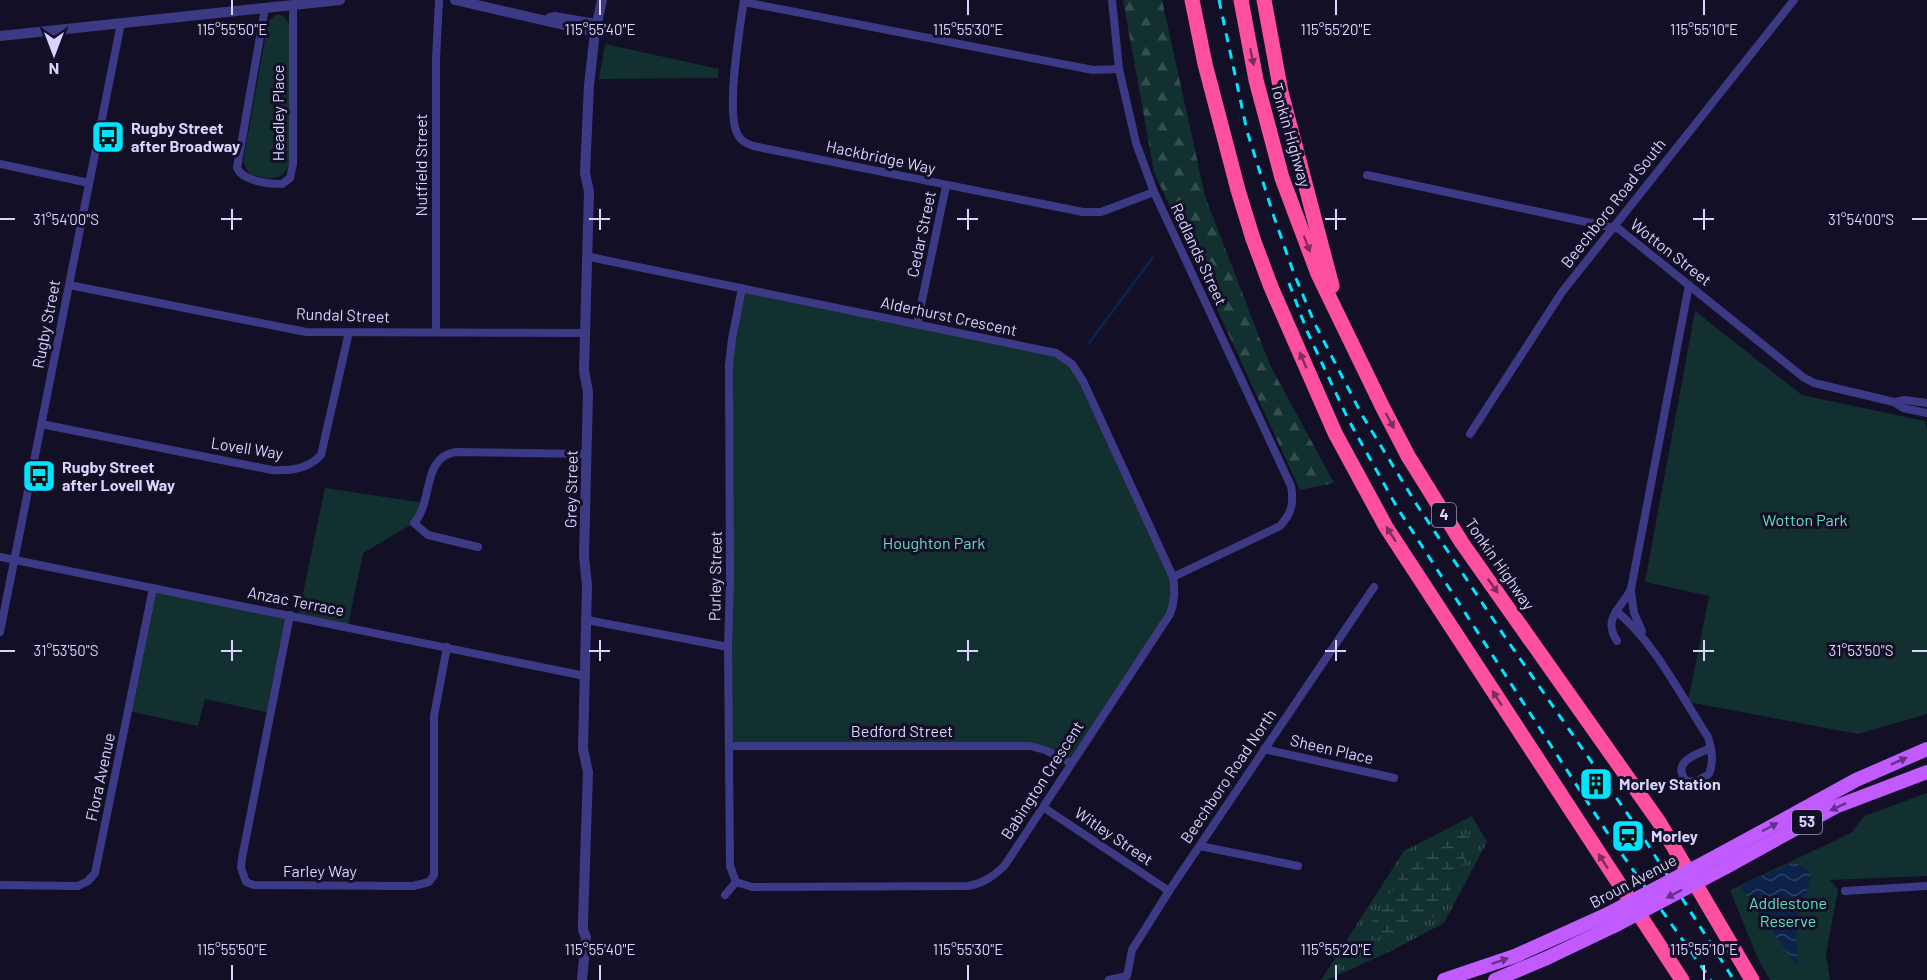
<svg xmlns="http://www.w3.org/2000/svg" width="1927" height="980" font-family="Barlow,sans-serif">
<style>
.grass{fill:url(#grass-tufts)}
.forest{fill:url(#forest-firs)}
.wetland{fill:url(#wetland-marsh)}
.green{fill:#12302f}
.water{fill:url(#water-waves)}
.lines{fill:none;stroke-linecap:round;stroke-linejoin:round}
.stream{stroke:#0c2248;stroke-width:3}
.minor{stroke:#3d3a85;stroke-width:8}
.tertiary{stroke:#3d3a85;stroke-width:10}
.primary{stroke:#c25bff;stroke-width:14}
.motorway{stroke:#ff4fa3;stroke-width:15}
.rail{stroke:#00e5ff;stroke-width:3;stroke-dasharray:9 8;stroke-linecap:butt}
.primary-bridge{stroke:#c25bff;stroke-width:14}
.oneway{fill:#7d2c5e}
.oneway2{fill:#623188}
.ticks{fill:none;stroke:#d9d4ff;stroke-width:2}
.labels{text-anchor:middle;stroke-width:6;stroke-linejoin:round;paint-order:stroke}
.shield{fill:#130f26;stroke:#9e99be;stroke-width:1.5}
.shield-label{font-size:15px;font-weight:bold;fill:#d9d4ff}
.street-label{font-size:16px;fill:#d9d4ff;stroke:#130f26}
.poi-label{font-size:16px;font-weight:bold;fill:#d9d4ff;stroke:#130f26;text-anchor:start}
.park-label{font-size:16px;fill:#5fe0c0;stroke:#130f26}
.ticks-label{font-size:15px;text-anchor:middle;fill:#d9d4ff;stroke:#130f26;stroke-width:6;stroke-linejoin:round;paint-order:stroke}
</style>
<defs>
<pattern id="grass-tufts" width="24" height="20" patternUnits="userSpaceOnUse" patternTransform="scale(1.5)"><rect width="24" height="20" fill="#12302f"/><path d="M3 7l-1-3M5 7V3M7 7l1-3M15 17l-1-3M17 17v-4M19 17l1-3" fill="none" stroke="#344d4e"/></pattern>
<pattern id="forest-firs" width="22" height="20" patternUnits="userSpaceOnUse" patternTransform="scale(1.5)"><rect width="22" height="20" fill="#12302f"/><path d="M5 1l3.5 6h-7zM16 11l3.5 6h-7z" fill="#344d4e"/></pattern>
<pattern id="wetland-marsh" width="20" height="14" patternUnits="userSpaceOnUse" patternTransform="scale(1.5)"><rect width="20" height="14" fill="#12302f"/><path d="M1 5h8M5 5V1M11 12h8M15 12V8" fill="none" stroke="#344d4e"/></pattern>
<pattern id="water-waves" width="16" height="10" patternUnits="userSpaceOnUse" patternTransform="scale(1.5)"><rect width="16" height="10" fill="#0c2248"/><path d="M0 5q4-4 8 0t8 0" fill="none" stroke="#2f4163"/></pattern>
</defs>
<rect width="100%" height="100%" fill="#130f26"/>
<!-- grass -->
<polygon class="grass" points="1472,816 1487,842 1444,923 1393,950 1327,980 1321,980 1404,851"/>
<!-- forest -->
<polygon class="forest" points="1123,0 1162,0 1205,196 1270,365 1334,483 1300,490 1154,172"/>
<!-- wetland -->
<polygon class="wetland" points="1461,834 1469,835 1472,843 1441,910 1434,916 1372,940 1365,933 1406,868 1417,857"/>
<!-- green -->
<g class="green">
<path d="M275,15C283,14 286,17 289,25V163C285,183 265,180 249,173L243,162L268,22Z"/>
<polygon points="605,44 719,69 718,78 599,79"/>
<polygon points="742,288 1056,353 1072,364 1173,577 1174,604 1071,763 1045,750 730,746 729,365"/>
<polygon points="1695,311 1802,395 1925,421 1927,431 1927,714 1858,734 1688,702 1709,596 1645,582"/>
<polygon points="325,488 425,503 414,523 363,553 348,626 298,617"/>
<polygon points="153,588 290,615 270,713 205,699 198,726 128,711"/>
<polygon points="1927,793 1927,876 1830,880 1838,890 1826,954 1830,980 1770,980 1758,959 1730,890 1851,833 1864,816"/>
</g>
<!-- water -->
<path class="water" d="M1793,863C1800,864 1810,869 1810,877C1810,887 1804,895 1801,904C1794,923 1797,946 1797,966L1741,888L1744,884Z"/>
<g class="lines">
<!-- stream -->
<polyline class="stream" points="1089,343 1153,257"/>
<!-- minor -->
<g class="minor">
<path d="M744,0C740,26 725,114 738,135C741,141 747,144 753,146L1083,212H1101L1154,192"/>
<path d="M1112,0L1119,69L1136,143L1154,192L1291,486C1294,503 1292,513 1280,526L1173,577"/>
<polyline points="744,2 1093,70 1119,69"/>
<path d="M265,8L237,168C243,181 268,184 282,184L290,178L293,164V5"/>
<polyline points="0,164 89,183"/>
<polyline points="1367,175 1619,229 1803,377 1814,383 1894,402 1903,408 1927,413"/>
<path d="M587,256L604,260C754,291 905,322 1056,353L1072,364L1083,381L1173,577C1175,591 1175,601 1170,614L1005,865C994,876 984,883 968,886L752,887L736,882L730,866L728,647L730,583L729,365L732,339L742,288"/>
<polyline points="69,285 306,332 585,333"/>
<polyline points="917,324 946,186"/>
<polyline points="436,331 436,59 439,0"/>
<polyline points="1894,402 1905,400 1927,403"/>
<path d="M41,424L272,470C291,471 308,469 321,455L349,332"/>
<polyline points="1470,434 1562,292 1794,0"/>
<path d="M478,547L428,535L414,523C434,501 421,457 456,452L586,454"/>
<polyline points="0,557 585,676"/>
<polyline points="1631,592 1634,613 1642,631"/>
<path d="M1616,611C1654,641 1681,696 1708,737C1712,750 1714,761 1709,774L1696,782L1686,781C1671,762 1696,754 1711,748"/>
<polyline points="290,615 242,858 241,868 246,882 254,885 413,886 429,882 434,875 434,716 447,647"/>
<polyline points="587,620 728,647"/>
<polyline points="0,632 121,23"/>
<path d="M1617,641C1602,618 1621,609 1631,589L1689,285"/>
<polyline points="730,746 1030,746 1045,750 1071,763"/>
<polyline points="1264,749 1394,778"/>
<polyline points="1043,807 1169,891"/>
<polyline points="1200,846 1298,866"/>
<polyline points="0,885 78,886 88,881 95,873 153,588"/>
<polyline points="1845,891 1927,886"/>
<polyline points="725,895 736,882"/>
<polyline points="1109,980 1127,976 1132,950 1169,891 1374,587"/>
</g>
<!-- tertiary -->
<g class="tertiary">
<polyline points="455,0 595,32"/>
<polyline points="550,18 554,17 596,24"/>
<polyline points="0,36 340,0"/>
<polyline points="582,980 586,937 583,930 583,922 588,772 583,749 587,586 584,556 588,392 584,371 589,192 585,173 589,85 595,32 602,0"/>
</g>
<!-- primary -->
<g class="primary">
<polyline points="1719,855 1856,780 1927,749"/>
<polyline points="1726,867 1835,807 1927,772"/>
<polyline points="1444,980 1515,956 1608,914"/>
<polyline points="1495,980 1547,958 1614,926"/>
</g>
<!-- motorway -->
<g class="motorway">
<polyline points="1192,0 1205,64 1238,190 1253,239 1271,287 1335,433 1386,527 1682,980"/>
<polyline points="1241,0 1256,80 1282,178 1318,274 1382,406 1408,456 1462,543 1659,822 1752,980"/>
<polyline points="1264,0 1281,92 1332,286"/>
</g>
<!-- rail -->
<g class="rail">
<polyline points="1219,0 1247,131 1274,217 1293,271 1315,324 1362,415 1417,505 1505,637 1638,829 1734,980"/>
<polyline points="1289,283 1307,331 1348,419 1398,509 1614,843 1711,980"/>
</g>
<!-- primary-bridge -->
<g class="primary-bridge">
<polyline points="1608,914 1719,855"/>
<polyline points="1614,926 1726,867"/>
</g>
</g>
<!-- one-way arrows -->
<defs><path id="oneway-solid" d="M-6-.8H1V-3.2L6.5 0L1 3.2V.8H-6Z" transform="scale(1.5)"/></defs>
<g class="oneway">
<use href="#oneway-solid" transform="translate(1252 57) rotate(78)"/>
<use href="#oneway-solid" transform="translate(1307 244) rotate(69)"/>
<use href="#oneway-solid" transform="translate(1303 360) rotate(-113)"/>
<use href="#oneway-solid" transform="translate(1390 421) rotate(62)"/>
<use href="#oneway-solid" transform="translate(1391 534) rotate(-123)"/>
<use href="#oneway-solid" transform="translate(1493 586) rotate(54)"/>
<use href="#oneway-solid" transform="translate(1497 698) rotate(-123)"/>
<use href="#oneway-solid" transform="translate(1603 861) rotate(-123)"/>
</g>
<g class="oneway2">
<use href="#oneway-solid" transform="translate(1899 761) rotate(-24)"/>
<use href="#oneway-solid" transform="translate(1838 807) rotate(155)"/>
<use href="#oneway-solid" transform="translate(1770 827) rotate(-28)"/>
<use href="#oneway-solid" transform="translate(1674 894) rotate(152)"/>
<use href="#oneway-solid" transform="translate(1500 961) rotate(-19)"/>
</g>
<!-- ticks -->
<path class="ticks" d="M232,0V15M600,0V15M968,0V15M1336,0V15M1704,0V15M232,209V230M600,209V230M968,209V230M1336,209V230M1704,209V230M0,219H15M221,219H242M589,219H610M957,219H978M1325,219H1346M1693,219H1714M1912,219H1927M232,640V661M600,640V661M968,640V661M1336,640V661M1704,640V661M0,651H15M221,651H242M589,651H610M957,651H978M1325,651H1346M1693,651H1714M1912,651H1927M232,965V980M600,965V980M968,965V980M1336,965V980M1704,965V980"/>
<!-- icons -->
<defs>
<symbol id="bus-square" viewBox="-11 -11 22 22"><rect x="-9" y="-9" width="18" height="18" rx="4" fill="#00e5ff" stroke="#130f26"/><path d="M-5-6H5V4H4V6H2V4H-2V6H-4V4H-5ZM-3.5-4V0h7V-4ZM-3.5 1.2v1.5H-2V1.2ZM2 1.2v1.5H3.5V1.2Z" fill="#111"/></symbol>
<symbol id="building-square" viewBox="-11 -11 22 22"><rect x="-9" y="-9" width="18" height="18" rx="4" fill="#00e5ff" stroke="#130f26"/><path d="M-4-6H4V6H1V3H-1V6H-4ZM-2.5-4.3h1.7v1.8h-1.7ZM.8-4.3h1.7v1.8H.8ZM-2.5-1h1.7V.8h-1.7ZM.8-1h1.7V.8H.8Z" fill="#111"/></symbol>
<symbol id="station-square" viewBox="-11 -11 22 22"><rect x="-9" y="-9" width="18" height="18" rx="4" fill="#00e5ff" stroke="#130f26"/><path d="M-3-6H3Q5-6 5-4V2Q5 4 3 4L4.5 6H3L1.5 4h-3L-3 6H-4.5L-3 4Q-5 4-5 2V-4Q-5-6-3-6ZM-3.5-4v3h7v-3ZM-3.5 1v1.5H-2V1ZM2 1v1.5H3.5V1Z" fill="#111"/></symbol>
</defs>
<g fill-rule="evenodd">
<use href="#bus-square" x="89" y="118" width="38" height="38"/>
<use href="#bus-square" x="20" y="457" width="38" height="38"/>
<use href="#building-square" x="1577" y="765" width="38" height="38"/>
<use href="#station-square" x="1609" y="817" width="38" height="38"/>
</g>
<g class="labels">
<!-- shield labels -->
<g class="shield">
<rect x="1432" y="503" width="24" height="24" rx="4.5"/>
<rect x="1792" y="810" width="30" height="24" rx="4.5"/>
</g>
<g class="shield-label">
<text x="1444" y="520">4</text>
<text x="1807" y="827">53</text>
</g>
<!-- street labels -->
<g class="street-label">
<text transform="translate(278 113) rotate(-90)" y="6">Headley Place</text>
<text transform="translate(1291 135) rotate(74)" y="6">Tonkin Highway</text>
<text transform="translate(881 157) rotate(12)" y="6">Hackbridge Way</text>
<text transform="translate(421 165) rotate(-90)" y="6">Nutfield Street</text>
<text transform="translate(1613 203) rotate(-52)" y="6">Beechboro Road South</text>
<text transform="translate(921 234) rotate(-78)" y="6">Cedar Street</text>
<text transform="translate(1671 252) rotate(38)" y="6">Wotton Street</text>
<text transform="translate(1199 254) rotate(65)" y="6">Redlands Street</text>
<text transform="translate(343 315) rotate(2)" y="6">Rundal Street</text>
<text transform="translate(949 316) rotate(12)" y="6">Alderhurst Crescent</text>
<text transform="translate(46 324) rotate(-79)" y="6">Rugby Street</text>
<text transform="translate(247 448) rotate(9)" y="6">Lovell Way</text>
<text transform="translate(571 489) rotate(-89)" y="6">Grey Street</text>
<text transform="translate(1500 564) rotate(55)" y="6">Tonkin Highway</text>
<text transform="translate(715 576) rotate(-89)" y="6">Purley Street</text>
<text transform="translate(296 601) rotate(11)" y="6">Anzac Terrace</text>
<text x="902" y="737">Bedford Street</text>
<text transform="translate(1332 749) rotate(13)" y="6">Sheen Place</text>
<text transform="translate(1228 776) rotate(-56)" y="6">Beechboro Road North</text>
<text transform="translate(100 777) rotate(-78)" y="6">Flora Avenue</text>
<text transform="translate(1042 780) rotate(-57)" y="6">Babington Crescent</text>
<text transform="translate(1114 836) rotate(34)" y="6">Witley Street</text>
<text x="320" y="877">Farley Way</text>
<text transform="translate(1633 881) rotate(-28)" y="6">Broun Avenue</text>
</g>
<!-- poi labels -->
<g class="poi-label">
<text x="131" y="134">Rugby Street<tspan x="131" dy="18">after Broadway</tspan></text>
<text x="62" y="473">Rugby Street<tspan x="62" dy="18">after Lovell Way</tspan></text>
<text x="1619" y="790">Morley Station</text>
<text x="1651" y="842">Morley</text>
</g>
<!-- park labels -->
<g class="park-label">
<text x="1805" y="526">Wotton Park</text>
<text x="934" y="549">Houghton Park</text>
<text x="1788" y="909">Addlestone<tspan x="1788" dy="18">Reserve</tspan></text>
</g>
</g>
<g class="ticks-label">
<text x="232" y="35">115°55'50"E</text>
<text x="600" y="35">115°55'40"E</text>
<text x="968" y="35">115°55'30"E</text>
<text x="1336" y="35">115°55'20"E</text>
<text x="1704" y="35">115°55'10"E</text>
<text x="1861" y="225">31°54'00"S</text>
<text x="66" y="225">31°54'00"S</text>
<text x="1861" y="656">31°53'50"S</text>
<text x="66" y="656">31°53'50"S</text>
<text x="232" y="955">115°55'50"E</text>
<text x="600" y="955">115°55'40"E</text>
<text x="968" y="955">115°55'30"E</text>
<text x="1336" y="955">115°55'20"E</text>
<text x="1704" y="955">115°55'10"E</text>
</g>
<!-- north arrow -->
<g transform="translate(54 54) rotate(180)" stroke="#130f26" stroke-width="4.5" paint-order="stroke">
<path d="M0-4.5L10 22L0 15L-10 22Z" fill="#d9d4ff"/>
<text y="-9" font-size="16" font-weight="bold" text-anchor="middle" fill="#d9d4ff">N</text>
</g>
</svg>
